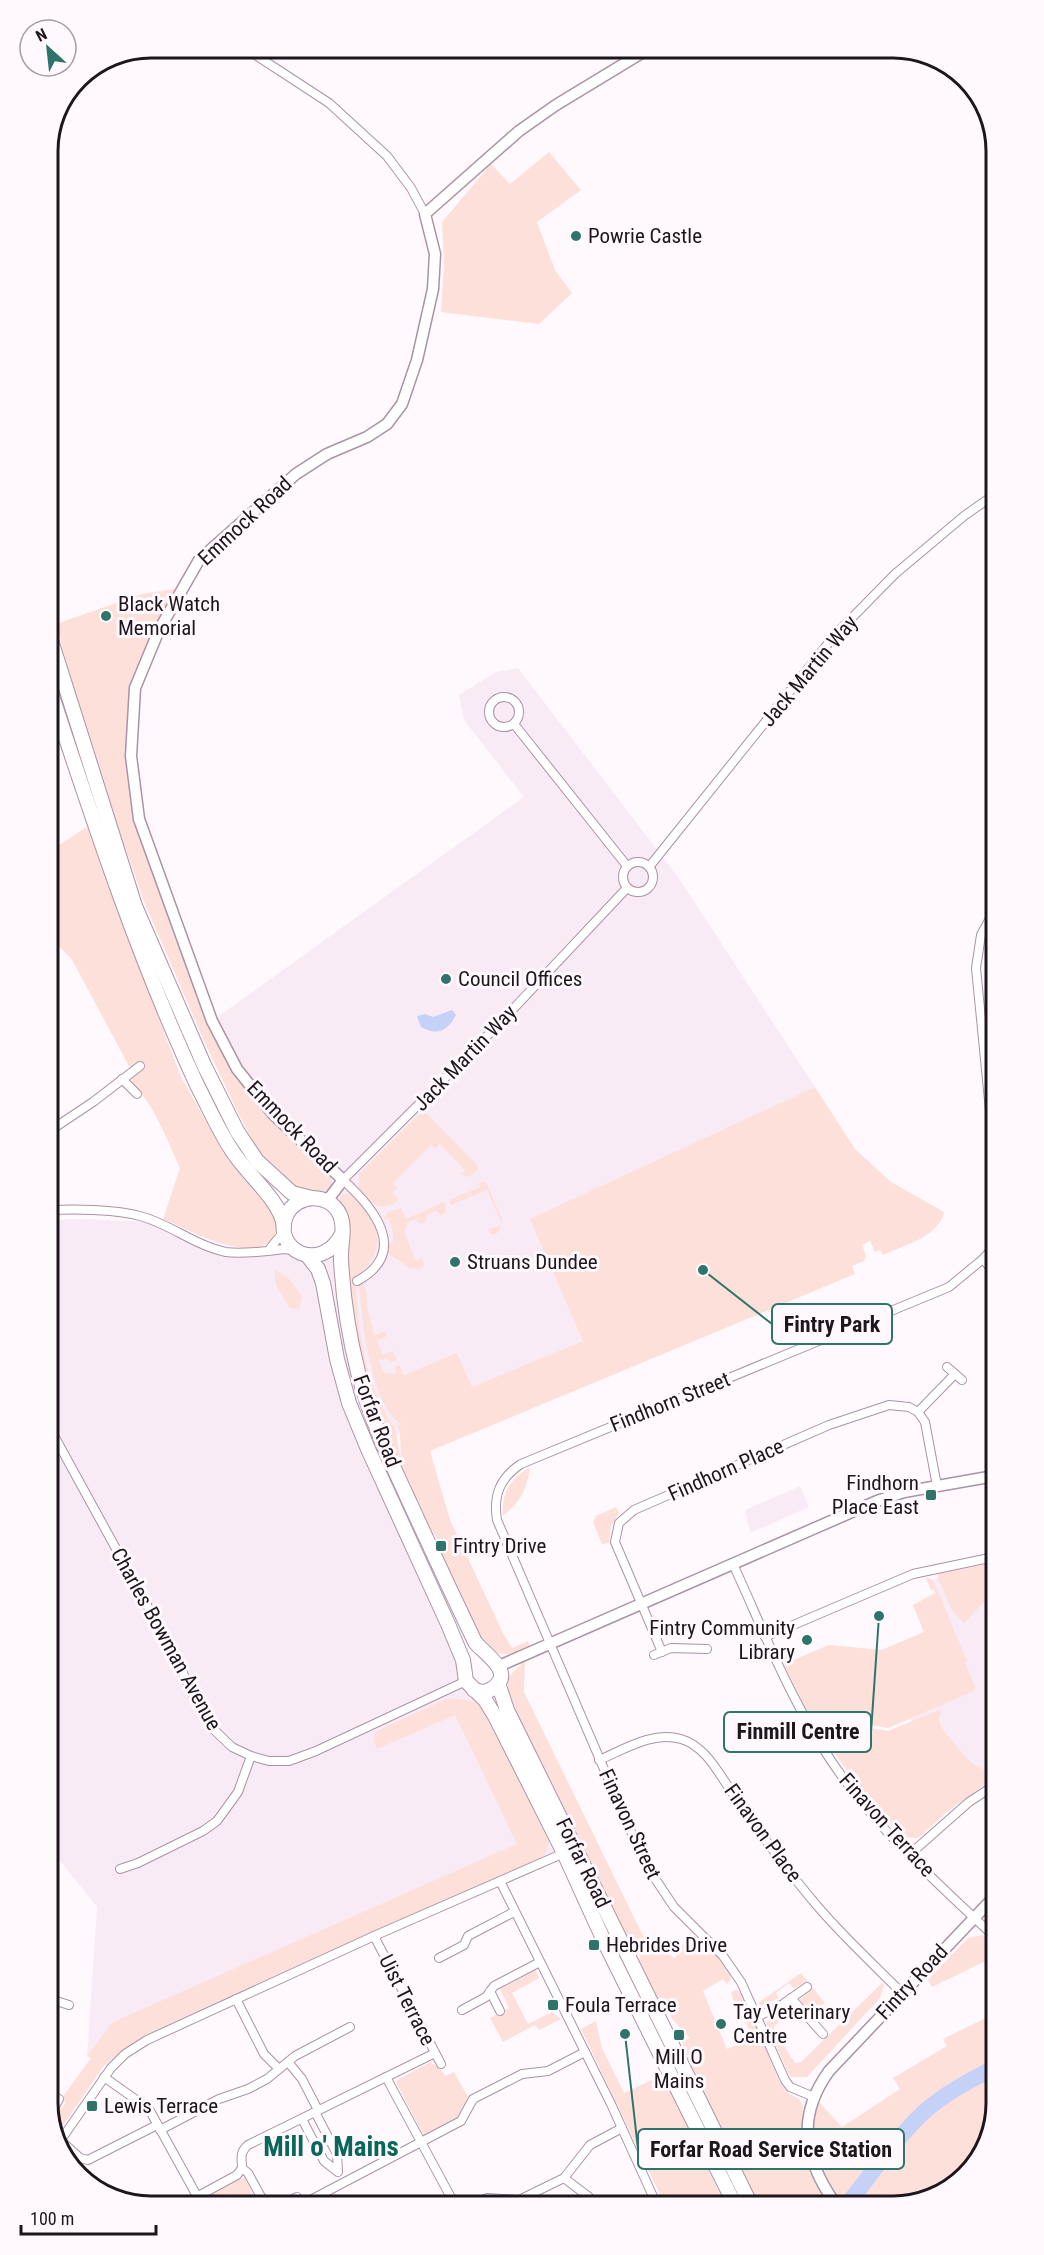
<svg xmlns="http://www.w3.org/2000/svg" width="1044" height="2255" font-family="'Roboto Condensed',sans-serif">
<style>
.built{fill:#f9ebf6}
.green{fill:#fce0d9}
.water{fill:#c6d1f7}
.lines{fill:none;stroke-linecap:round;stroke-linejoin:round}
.river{stroke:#c6d1f7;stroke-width:16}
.street-casing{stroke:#ab92a6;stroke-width:10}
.secondary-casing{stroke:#ab92a6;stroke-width:13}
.highway-casing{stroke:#ab92a6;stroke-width:16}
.street{stroke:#fff;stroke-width:8}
.secondary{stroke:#fff;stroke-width:10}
.highway{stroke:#fff;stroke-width:14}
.poi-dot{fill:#2f746a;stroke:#fff9fe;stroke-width:2}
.labels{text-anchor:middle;stroke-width:6;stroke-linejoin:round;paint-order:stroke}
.poi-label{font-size:21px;fill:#1f161d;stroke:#fff9fe;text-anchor:start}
.street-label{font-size:21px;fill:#1f161d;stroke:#fff9fe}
.district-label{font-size:27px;font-weight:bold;fill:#09665b;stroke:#fff9fe}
.rim{fill:none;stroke:#1f161d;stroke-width:3}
.leader{fill:none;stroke:#2f746a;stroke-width:2}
.callout-dot{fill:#2f746a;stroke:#fff9fe;stroke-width:2}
.callout{fill:#fff9fe;stroke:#2f746a;stroke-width:2}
.callout-label{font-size:22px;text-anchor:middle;font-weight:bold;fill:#1f161d}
</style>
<rect width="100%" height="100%" fill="#fff9fe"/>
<!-- built -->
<g class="built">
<polygon points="518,668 678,877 815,1087 531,1219 584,1341 472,1387 475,1396 397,1427 400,1434 368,1449 465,1673 564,1853 148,2040 111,2068 87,2056 97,1907 53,1852 51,1220 86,1219 162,1223 224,1250 268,1251 286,1236 307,1255 342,1234 331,1204 349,1186 237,1069 212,1021 524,797 464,720 459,695 496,672"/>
<polygon points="800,1486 809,1507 750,1533 745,1510"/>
<polygon points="994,1563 995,1771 992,1774 991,1780 910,1719 888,1728 858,1660 924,1632 913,1605 935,1593 934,1589 931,1590 926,1577 933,1580 937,1578 938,1574"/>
</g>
<!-- green -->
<g class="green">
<polygon points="549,152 581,190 537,222 555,270 572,293 539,324 441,312 444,265 442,222 491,164 510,184"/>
<polygon points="175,589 154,628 138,670 133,806 235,1072 331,1177 333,1187 325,1196 302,1191 265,1162 239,1115 204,1041 143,899 89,743 56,624 142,594"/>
<path d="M87,827L181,1077L228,1160L267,1205L277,1224C276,1228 276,1235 273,1238C253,1266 187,1229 163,1219L180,1168C167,1140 155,1106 132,1083V1077L143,1068L139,1062L130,1068L71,958L50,938V851Z"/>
<path d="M815,1087L855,1149L891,1182L944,1212C940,1236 903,1246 883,1255L880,1250L875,1252L870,1241L862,1245L866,1256L864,1261L852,1266L855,1274L430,1451L450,1520L503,1633L512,1648L528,1641L530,1646L512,1654H502L489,1650L471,1627L448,1575L436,1537L420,1514L378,1418L365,1382L353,1327L348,1275L349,1226L338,1203L342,1195L350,1193C357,1201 367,1209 372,1218C383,1239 376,1265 355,1276L359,1326L364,1355L371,1382L388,1419L395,1428L401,1459L400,1434L397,1426L402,1424C371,1409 362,1318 359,1286L363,1284L366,1290L368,1310L374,1335L385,1331L387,1336L377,1341L383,1355L393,1351L397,1360L392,1362L387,1358L379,1361L384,1373L395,1374L396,1366L399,1365L404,1375L457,1353L472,1387L583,1341L530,1219Z"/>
<path d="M426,1113L478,1166L475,1173L467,1177L461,1174L465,1170L440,1144L435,1149L431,1145L392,1184L397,1188L392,1193L398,1198L396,1203C375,1211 372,1203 359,1188V1174L418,1115Z"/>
<polygon points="484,1182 487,1184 502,1220 499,1232 491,1235 488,1230 502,1224 487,1190 451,1205 449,1200 480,1187 479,1183"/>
<polygon points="444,1202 446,1209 444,1214 441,1215 435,1211 427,1215 426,1221 420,1224 415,1219 407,1223 407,1227 404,1231 416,1261 422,1258 424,1265 419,1269 409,1268 388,1253 388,1243 393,1242 393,1232 389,1218 384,1219 388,1212 401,1208 406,1219"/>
<path d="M275,1269L289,1279L302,1296L299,1309L290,1308C282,1296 273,1284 275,1269Z"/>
<path d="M530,1468C526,1491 521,1501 503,1516C501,1495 510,1477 530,1468Z"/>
<polygon points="616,1507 619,1513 611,1526 609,1543 602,1544 593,1522 596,1516"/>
<polygon points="994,1563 995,1590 964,1623 953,1612 938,1578 938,1574"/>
<polygon points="926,1577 933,1580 967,1661 965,1663 975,1687 974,1691 888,1728 862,1724 827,1742 807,1711 784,1664 829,1645 882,1650 924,1632 913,1605 935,1593 934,1589 931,1590"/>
<path d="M525,1661L524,1692L645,1940L675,1958L690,1932C703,1943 730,1963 731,1980L727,1984L723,1979L703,1991L727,2049L752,2038L739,2005L734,2002L731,1992L736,1990L741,1992L779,2080L785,2091L799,2099L803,2106L801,2142L806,2166L827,2202L758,2203L689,2065L682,2042L690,2038L673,2020L661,2001L658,2002L638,1959L641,1957L635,1951L622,1927L510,1703C505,1680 507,1676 525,1661Z"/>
<polygon points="454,1698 475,1702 487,1716 549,1842 546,1852 540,1859 373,1931 155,2030 130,2045 105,2064 64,2124 60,2125 54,2122 54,2118 66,2102 61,2099 91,2058 87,2056 113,2022 517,1844 455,1715 377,1749 373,1739 377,1731 444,1700"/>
<polygon points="941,1709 939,1719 942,1729 970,1762 992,1774 991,1780 948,1811 918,1838 901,1837 869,1801 828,1744 863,1727 888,1731"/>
<polygon points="983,1935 996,1947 996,1956 932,1987 928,1980 968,1938"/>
<polygon points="535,1969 539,1978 512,1993 528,2024 552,2012 561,2019 539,2030 535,2025 503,2042 490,2018 509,2008 499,1987"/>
<polygon points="801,1973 825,2003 812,2015 800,2000 809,1991 804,1982 794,1989 789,1983 776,1993 779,1998 762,2006 758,2003"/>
<polygon points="882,1983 884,1985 880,1998 807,2077 790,2077 766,2023 770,2018 785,2011 787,2013 774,2027 777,2035 795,2063 801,2062"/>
<path d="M996,2013V2104L975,2166L926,2201L841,2202C818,2169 806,2142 819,2102L842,2127L900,2089L893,2078L947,2046L943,2039Z"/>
<polygon points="596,2021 602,2048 624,2093 660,2076 665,2078 724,2203 664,2203 581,2029"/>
<polygon points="430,2062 440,2068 445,2076 454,2072 468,2097 459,2117 424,2136 397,2084 397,2080"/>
<polygon points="244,2177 257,2202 250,2206 190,2206"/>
</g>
<!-- water -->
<path class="water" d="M452,1010L456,1015C448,1031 437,1036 421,1027L417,1016L425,1014L433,1017Z"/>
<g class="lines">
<!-- river -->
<path class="river" d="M849,2202C873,2172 896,2138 924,2112C945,2093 971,2080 996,2067"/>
<defs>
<g id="street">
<polyline points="254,54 329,103 387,156 411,188 425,214"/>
<circle cx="504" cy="712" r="15"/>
<polyline points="514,724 627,866"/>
<circle cx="638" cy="877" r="15"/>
<polyline points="649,867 835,635 895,574 964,516 991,497"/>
<polyline points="993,913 981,935 976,968 993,1141"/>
<polyline points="122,1079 137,1094"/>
<polyline points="51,1130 93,1102 140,1066"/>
<path d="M51,1210C79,1209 112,1209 140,1216C170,1224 196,1246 226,1252C240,1254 254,1252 268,1251"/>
<polyline points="284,1231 268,1251 284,1249 293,1250"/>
<polyline points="983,1259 988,1265 994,1267"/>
<path d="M357,1281C410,1252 374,1208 343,1180L499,1024L627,888"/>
<polyline points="947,1367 962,1380"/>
<polyline points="918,1412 955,1374"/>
<polyline points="52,1432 176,1658 200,1710 211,1727 232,1747 251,1756 269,1761 289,1761 316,1751 466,1681"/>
<path d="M733,1564C761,1625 785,1687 821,1745C866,1819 932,1879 996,1938"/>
<polyline points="765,1637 913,1574 994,1557"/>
<polyline points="662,1652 615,1542 619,1523 634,1510 829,1425 889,1405 909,1407 918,1412 925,1422 937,1486"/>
<polyline points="654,1655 671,1648 707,1649"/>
<path d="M599,1760C625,1749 652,1731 681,1739C705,1746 718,1772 731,1791C759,1831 787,1871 819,1908C845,1938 874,1965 902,1993"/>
<polyline points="909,1855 969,1802 995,1785"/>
<polyline points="120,1869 138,1863 203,1831 217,1821 238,1792 251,1756"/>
<polyline points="500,1881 611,2104 656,2203"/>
<polyline points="374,1936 441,2064"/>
<polyline points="439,1958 464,1945 468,1936 514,1912"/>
<polyline points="490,1991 500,2011"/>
<polyline points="791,1998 823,2034"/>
<polyline points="236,1999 264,2054 279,2069"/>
<polyline points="53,2000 69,2005"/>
<polyline points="462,2010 486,1997 494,1986 540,1962"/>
<polyline points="757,2017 783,2004 807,1987"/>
<polyline points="288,2062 302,2079 318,2110"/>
<polyline points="104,2077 149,2109 197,2196"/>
<polyline points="386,2077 455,2205"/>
<path d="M814,2097L790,2087L785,2080L741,1982L723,1956L674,1907L644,1862L497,1520C493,1495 500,1478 521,1464L949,1287L983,1259L994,1247"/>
<polyline points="54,2108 59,2099"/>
<polyline points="302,2119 324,2161 338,2172 337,2154 315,2112"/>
<polyline points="54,2129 63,2136"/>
<polyline points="160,2130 219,2099 248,2089 267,2079 295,2056 350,2027"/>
<polyline points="60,2140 80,2158 88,2160 157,2125"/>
<polyline points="58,2144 111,2068 125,2054 147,2040 374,1936 564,1853"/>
<path d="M242,2168C242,2158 239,2153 248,2145L435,2053"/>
<polyline points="242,2168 248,2173 266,2206"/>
<polyline points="564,2178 589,2197 592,2204"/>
<polyline points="475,2204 487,2198 519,2200 564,2178 590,2145 622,2128"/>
<polyline points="279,2206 297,2197 301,2205 461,2121 473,2099 522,2074 548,2071 585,2052"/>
<polyline points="178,2207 237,2175 242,2168"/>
</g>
<g id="secondary">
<polyline points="327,1201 343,1180 273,1114 237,1069 212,1021 139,819 131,756 135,688 159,630 199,560 296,474 327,454 367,437 387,424 402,404 417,360 433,289 435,254 425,214 519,131 556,105 645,51"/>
<polyline points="499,1666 877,1501 904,1492 994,1476"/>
<path d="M834,2202C804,2158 796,2117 829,2071L995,1896"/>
</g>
<g id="highway">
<polyline points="50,637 135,906 204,1065 237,1131 257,1161 292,1193 312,1198"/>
<path d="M50,690C94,823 138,958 197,1085C208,1106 218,1129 231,1149C245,1173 280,1199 284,1226"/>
<path d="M342,1234C321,1275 272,1250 286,1216C296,1193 330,1192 340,1215C346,1229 340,1246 341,1260C343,1298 349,1336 358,1372C370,1418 390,1460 410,1503C431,1549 453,1596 475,1642C484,1654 516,1672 493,1688C487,1693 481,1692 474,1690"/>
<polyline points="307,1255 318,1269 323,1283 337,1359 349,1403 368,1449 448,1624 463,1660 466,1681 485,1700 495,1716 564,1853 605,1943 734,2203"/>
<polyline points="498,1683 507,1710 750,2203"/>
</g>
</defs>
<!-- street casing -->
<use href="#street" class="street-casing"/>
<!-- secondary casing -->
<use href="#secondary" class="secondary-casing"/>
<!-- highway casing -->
<use href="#highway" class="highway-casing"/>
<!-- street -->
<use href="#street" class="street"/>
<!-- secondary -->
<use href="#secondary" class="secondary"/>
<!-- highway -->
<use href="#highway" class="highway"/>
</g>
<!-- markers -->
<g class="poi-dot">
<circle cx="576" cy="236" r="6"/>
<circle cx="106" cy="616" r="6"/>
<circle cx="446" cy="979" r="6"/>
<circle cx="455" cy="1262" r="6"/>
<rect x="925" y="1489" width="12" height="12" rx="3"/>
<rect x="435" y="1540" width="12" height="12" rx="3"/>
<circle cx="807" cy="1640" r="6"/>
<rect x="588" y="1939" width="12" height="12" rx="3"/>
<rect x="547" y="1999" width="12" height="12" rx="3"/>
<circle cx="721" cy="2024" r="6"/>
<rect x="673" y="2029" width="12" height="12" rx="3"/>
<rect x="86" y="2100" width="12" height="12" rx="3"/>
</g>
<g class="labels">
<!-- poi labels -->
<g class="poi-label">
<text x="588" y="243">Powrie Castle</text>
<text x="118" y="611">Black Watch<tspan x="118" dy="24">Memorial</tspan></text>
<text x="458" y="986">Council Offices</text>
<text x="467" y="1269">Struans Dundee</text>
<text x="919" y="1490" text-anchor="end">Findhorn<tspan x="919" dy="24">Place East</tspan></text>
<text x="453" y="1553">Fintry Drive</text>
<text x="795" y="1635" text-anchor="end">Fintry Community<tspan x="795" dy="24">Library</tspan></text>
<text x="606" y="1952">Hebrides Drive</text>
<text x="565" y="2012">Foula Terrace</text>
<text x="733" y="2019">Tay Veterinary<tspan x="733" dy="24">Centre</tspan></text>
<text x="679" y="2064" text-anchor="middle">Mill O<tspan x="679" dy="24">Mains</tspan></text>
<text x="104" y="2113">Lewis Terrace</text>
</g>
<!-- street labels -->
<g class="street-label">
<text transform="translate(245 521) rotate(-43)" y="7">Emmock Road</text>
<text transform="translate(809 671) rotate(-50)" y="7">Jack Martin Way</text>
<text transform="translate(465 1058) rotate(-46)" y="7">Jack Martin Way</text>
<text transform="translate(292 1127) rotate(46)" y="7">Emmock Road</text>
<text transform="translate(670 1402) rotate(-22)" y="7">Findhorn Street</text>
<text transform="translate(377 1421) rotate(69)" y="7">Forfar Road</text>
<text transform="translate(726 1470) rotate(-24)" y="7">Findhorn Place</text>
<text transform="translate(166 1639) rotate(61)" y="7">Charles Bowman Avenue</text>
<text transform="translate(630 1824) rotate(65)" y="7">Finavon Street</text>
<text transform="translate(887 1825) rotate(48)" y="7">Finavon Terrace</text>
<text transform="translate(763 1833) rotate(54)" y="7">Finavon Place</text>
<text transform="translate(583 1863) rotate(64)" y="7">Forfar Road</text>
<text transform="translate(912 1982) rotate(-47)" y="7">Fintry Road</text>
<text transform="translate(407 2000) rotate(63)" y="7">Uist Terrace</text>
</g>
<!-- district labels -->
<g class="district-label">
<text x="331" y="2156">Mill o' Mains</text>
</g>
</g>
<!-- crop -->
<path d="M0 0H1044V2255H0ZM151 58H893A93 93 0 0 1 986 151V2103A93 93 0 0 1 893 2196H151A93 93 0 0 1 58 2103V151A93 93 0 0 1 151 58Z" fill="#fff9fe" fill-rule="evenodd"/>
<path class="rim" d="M151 58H893A93 93 0 0 1 986 151V2103A93 93 0 0 1 893 2196H151A93 93 0 0 1 58 2103V151A93 93 0 0 1 151 58Z"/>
<!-- callouts -->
<path class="leader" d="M703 1270L772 1324M879 1616L871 1732M625 2034L638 2149"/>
<g class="callout-dot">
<circle cx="703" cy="1270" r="6"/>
<circle cx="879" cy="1616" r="6"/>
<circle cx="625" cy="2034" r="6"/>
</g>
<g class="callout">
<rect x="772" y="1304" width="120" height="40" rx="6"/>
<rect x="724" y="1712" width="147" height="40" rx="6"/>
<rect x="638" y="2129" width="266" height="40" rx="6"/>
</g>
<g class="callout-label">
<text x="832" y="1332">Fintry Park</text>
<text x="798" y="1739">Finmill Centre</text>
<text x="771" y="2157">Forfar Road Service Station</text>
</g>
<!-- north arrow -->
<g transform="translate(48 48) rotate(333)"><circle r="28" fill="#fff9fe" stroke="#a59ea4" stroke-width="1.5"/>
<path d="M0-4.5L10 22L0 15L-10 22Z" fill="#2f746a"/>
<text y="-9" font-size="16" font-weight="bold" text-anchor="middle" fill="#1f161d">N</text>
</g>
<!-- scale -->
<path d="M21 2225v9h135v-9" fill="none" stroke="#1f161d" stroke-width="3"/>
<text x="30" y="2225" font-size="18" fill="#1f161d" stroke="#fff9fe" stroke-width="4.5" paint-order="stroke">100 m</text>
</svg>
